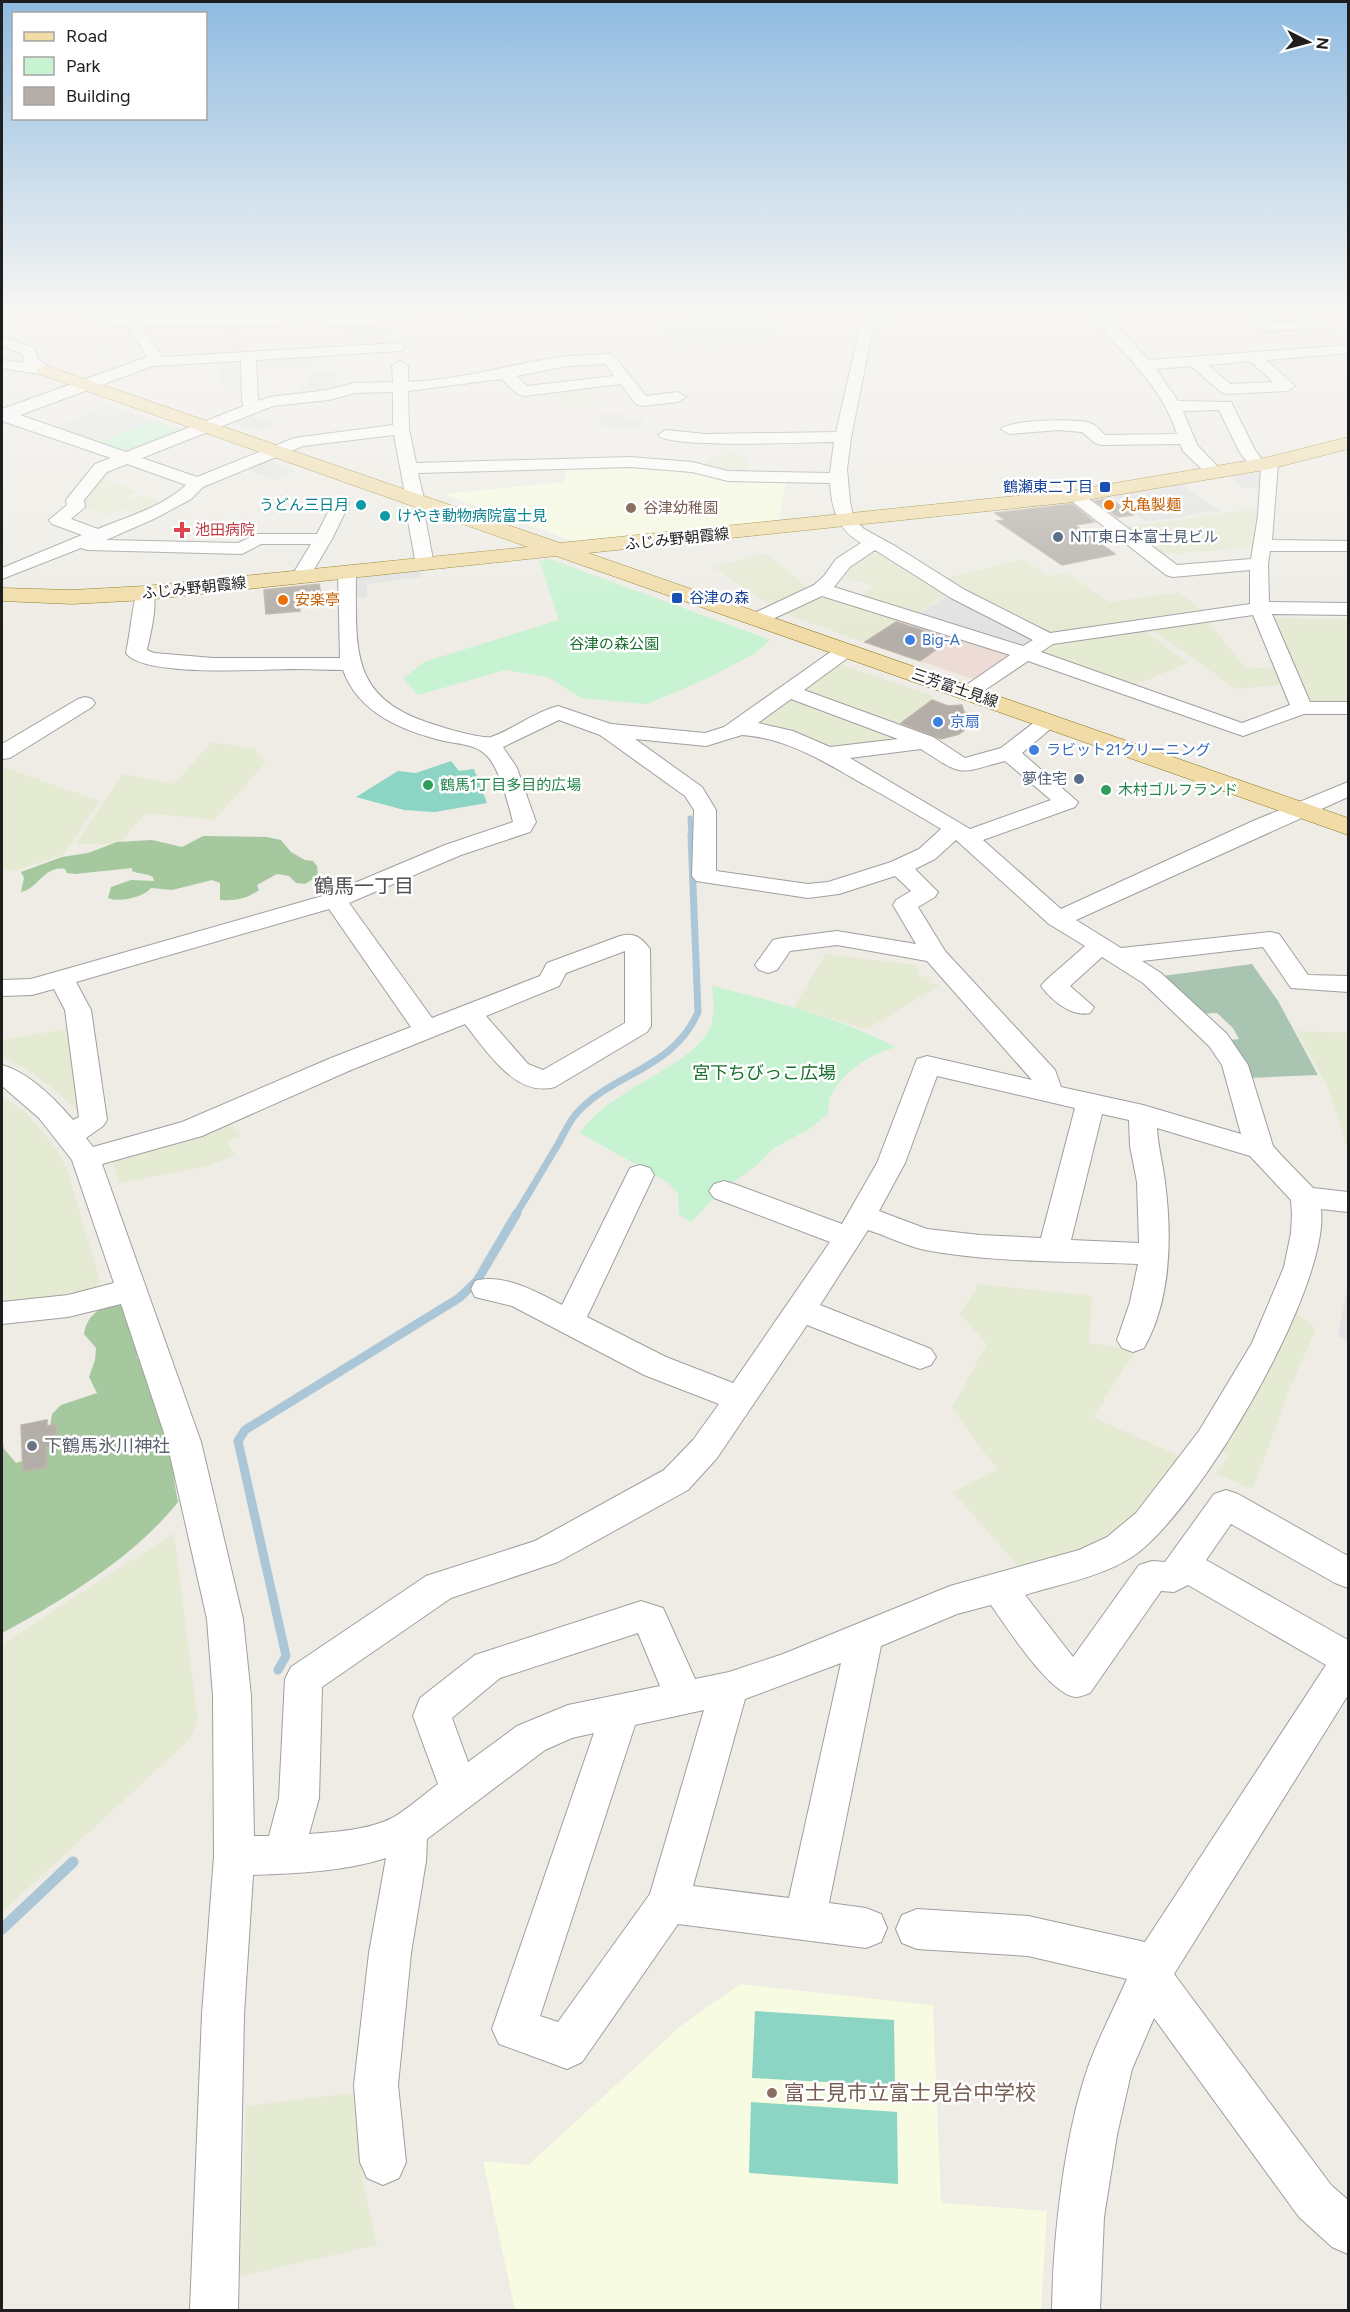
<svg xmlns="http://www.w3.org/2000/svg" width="1350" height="2312" font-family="Figtree,'Noto Sans JP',sans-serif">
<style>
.commercial{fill:#eddbd6}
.education{fill:#f7fbe1}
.construction{fill:#bfc1b2}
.farmland{fill:#e5ead3}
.forest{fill:#a5c89f}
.cemetery{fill:#a9c4b1}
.park{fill:#c7f3d2}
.pitch{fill:#8cd4c3}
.parking{fill:#e2e2e2}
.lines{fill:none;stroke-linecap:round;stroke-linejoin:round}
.stream-far3{stroke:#abc6d6;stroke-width:5}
.stream-far2{stroke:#abc6d6;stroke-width:7}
.stream-far1{stroke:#abc6d6;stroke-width:9}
.stream{stroke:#abc6d6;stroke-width:11}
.building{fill:#b3aea8;stroke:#beb5a9;stroke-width:1.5}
.minor-casing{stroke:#9f9f9f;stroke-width:2}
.major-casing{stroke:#877212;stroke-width:1}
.minor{fill:#fff;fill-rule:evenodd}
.major{fill:#f1dca7;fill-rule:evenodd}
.transit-dot{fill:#1a4fb4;stroke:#fff;stroke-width:2}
.culture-dot{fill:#0f9aa8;stroke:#fff;stroke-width:2}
.food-dot{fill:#e8710a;stroke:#fff;stroke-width:2}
.education-dot{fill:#8d6e63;stroke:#fff;stroke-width:2}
.health-dot{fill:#e0444e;stroke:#fff;stroke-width:2}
.service-dot{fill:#5c6f8a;stroke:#fff;stroke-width:2}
.shop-dot{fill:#3f7fe0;stroke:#fff;stroke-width:2}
.leisure-dot{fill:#2e9e5b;stroke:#fff;stroke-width:2}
.worship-dot{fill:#6b7280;stroke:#fff;stroke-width:2}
.labels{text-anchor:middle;stroke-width:5;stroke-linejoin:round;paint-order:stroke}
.far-transit-label{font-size:15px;fill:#164399;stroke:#fff;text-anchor:end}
.far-culture-label{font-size:15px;fill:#0d838f;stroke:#fff;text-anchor:end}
.far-food-label{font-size:15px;fill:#c56008;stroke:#fff;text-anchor:start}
.far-education-label{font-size:15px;fill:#785e54;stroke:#fff;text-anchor:start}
.far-health-label{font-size:15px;fill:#be3a42;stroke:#fff;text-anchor:start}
.far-service-label{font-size:15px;fill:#4e5e75;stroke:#fff;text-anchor:start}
.far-street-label{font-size:15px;fill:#1e1e1e;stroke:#fff}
.far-shop-label{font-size:15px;fill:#366cbe;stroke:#fff;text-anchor:start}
.far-park-label{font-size:15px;fill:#18702d;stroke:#fff}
.far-leisure-label{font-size:15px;fill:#27864d;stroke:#fff;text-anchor:start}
.park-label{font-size:18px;fill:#18702d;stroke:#fff}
.worship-label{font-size:18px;fill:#5b616d;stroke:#fff;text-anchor:start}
.neighbourhood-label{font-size:20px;fill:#515151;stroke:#fff}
.near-education-label{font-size:21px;fill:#785e54;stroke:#fff;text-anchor:start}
</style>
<rect width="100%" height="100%" fill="#eeece5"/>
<!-- commercial -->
<polygon class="commercial" points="899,618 1006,654 1008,658 976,680 864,642"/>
<!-- education -->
<g class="education">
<polygon points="567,465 644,466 686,471 722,480 786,483 778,521 582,544 443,494 564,482"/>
<polygon points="740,1984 933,2005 941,2203 1047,2211 1041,2310 515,2310 483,2161 528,2165 682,2025"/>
</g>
<!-- construction -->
<polygon class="construction" points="88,307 170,307 178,318 112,318 84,309"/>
<!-- farmland -->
<g class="farmland">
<polygon points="764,315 780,332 715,344 685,345 678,331 664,332 664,323 685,322 687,316"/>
<polygon points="583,386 595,404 562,407 552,390"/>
<polygon points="726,454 739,454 748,460 745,476 702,469 709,459"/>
<polygon points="100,478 138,491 126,496 129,498 124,500 128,502 142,495 161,502 136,515 121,509 106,515 83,507 83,499"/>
<polygon points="1259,509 1254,547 1158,555 1120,527 1197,518 1201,515"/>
<polygon points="873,551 946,595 915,615 860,597 874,586 845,577 855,565"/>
<polygon points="765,553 809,588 772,606 713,567"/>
<polygon points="1023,559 1048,576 1067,573 1110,602 1179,592 1200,609 1057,633 1046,633 943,579"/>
<polygon points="819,594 899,618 864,642 781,612"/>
<polygon points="1204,617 1247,669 1280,667 1287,684 1236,689 1152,629"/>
<polygon points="1272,618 1348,619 1348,704 1308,704"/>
<polygon points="1143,630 1188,663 1132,686 1042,654 1059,641"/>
<polygon points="836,663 932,696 933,698 894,726 801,692"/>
<polygon points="789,698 796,698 903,738 901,742 837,750 758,726 754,721"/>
<polygon points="212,742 254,749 266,762 214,820 146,813 118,844 76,844 123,774 174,784"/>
<polygon points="2,767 100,801 64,854 17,870 2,869"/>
<polygon points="826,954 915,965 919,976 932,978 930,983 940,985 867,1029 794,1007"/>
<polygon points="72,1028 83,1110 78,1111 59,1093 33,1073 2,1056 2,1040"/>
<polygon points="1297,1031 1348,1033 1348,1151 1330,1092"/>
<polygon points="2,1096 24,1112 43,1132 57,1150 68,1172 100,1281 93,1290 40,1300 2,1303"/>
<polygon points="229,1120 240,1136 227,1141 235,1155 208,1166 120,1183 111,1158"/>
<polygon points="979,1284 1092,1296 1089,1343 1136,1350 1093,1417 1179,1456 1138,1512 1112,1532 1082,1548 1019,1567 953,1492 997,1470 952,1408 987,1344 960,1314"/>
<polygon points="1294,1311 1316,1329 1289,1391 1253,1489 1215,1473 1229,1455 1221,1451 1281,1348"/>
<polygon points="174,1533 198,1721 189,1740 2,1912 2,1644"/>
<polygon points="354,2093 363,2183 377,2245 240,2276 246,2106"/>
</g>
<!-- forest -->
<g class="forest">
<path d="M203,836L267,837L281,840L291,852L305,860L313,861L317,866L318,876L305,884L296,883L289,876L277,874L257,885L259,890C247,899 235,901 220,900V883L212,880L172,890L151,888C144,897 119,903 108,898L111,887L131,880L154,881L153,877C146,873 139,874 132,871V868L75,874L67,873L65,869C44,865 37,890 21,892L24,878L21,872L62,857L88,853L117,842L152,840L182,847Z"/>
<path d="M116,1303L127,1308L135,1331L137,1357L149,1374L171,1438L174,1480L178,1502C133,1558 65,1599 2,1633V1437L4,1449L16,1463L35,1457L49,1434L52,1414L61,1405L97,1393L89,1377L95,1360L96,1348L84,1334C87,1316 98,1308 116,1303Z"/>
</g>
<!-- cemetery -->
<polygon class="cemetery" points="1252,964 1278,1001 1318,1075 1249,1078 1231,1040 1239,1039 1233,1028 1217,1013 1198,1014 1155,977"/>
<!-- park -->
<g class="park">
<polygon points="155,421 180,430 119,453 95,443"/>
<polygon points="550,559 770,640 755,653 708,678 647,704 581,698 548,677 505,670 418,695 403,679 424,662 559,620 539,560"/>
<path d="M712,986C775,1002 838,1017 896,1047C869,1055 845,1070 831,1095C828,1100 829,1108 828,1114L809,1129L774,1148L758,1164L719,1193L691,1222L679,1215L678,1193L667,1182L580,1133C610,1088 693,1067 710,1028C715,1015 714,1000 712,986Z"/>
</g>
<!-- pitch -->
<g class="pitch">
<polygon points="451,761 459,771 474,769 487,803 435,812 404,810 356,797 398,771 416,773"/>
<polygon points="755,2011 894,2020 895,2086 752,2078"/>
<polygon points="751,2102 897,2112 898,2184 749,2173"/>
</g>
<!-- parking -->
<g class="parking">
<polygon points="662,307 664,312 545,312 545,307"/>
<polygon points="323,323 381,326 390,334 391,343 357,347 345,327 326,327"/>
<polygon points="236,334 250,354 206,357 194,339"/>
<polygon points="131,339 138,352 116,359 94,352"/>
<polygon points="333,352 334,363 253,368 252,357"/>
<polygon points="240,359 242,385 221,386 219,360"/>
<polygon points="332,372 332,374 337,374 336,389 299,393 299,386 309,385 308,379 313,373"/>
<polygon points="111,405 154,421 94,443 51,428"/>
<polygon points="248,414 277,424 259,431 229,421"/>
<polygon points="619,414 635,420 642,419 643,426 610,428 602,425 598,415"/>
<polygon points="265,460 296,471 275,480 244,468"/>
<polygon points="1265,469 1262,489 1243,488 1228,475"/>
<polygon points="1181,484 1221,511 1196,513 1181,518 1145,521 1111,495"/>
<polygon points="420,570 422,577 367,584 367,597 352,598 352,583 356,578"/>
<polygon points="947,596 1029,638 1031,641 1021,648 917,615"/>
<polygon points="1348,1284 1348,1343 1338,1335"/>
</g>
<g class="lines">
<!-- stream-far3 -->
<polyline class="stream-far3" points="690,818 691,836"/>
<!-- stream-far2 -->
<path class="stream-far2" d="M516,1214C530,1192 543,1169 557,1146C563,1136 568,1123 576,1114C612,1073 674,1069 698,1012L691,835"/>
<!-- stream-far1 -->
<polyline class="stream-far1" points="278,1670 286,1656 238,1441 245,1430 459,1298 477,1281 517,1213"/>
<!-- stream -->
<polyline class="stream" points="2,1929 73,1862"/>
</g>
<!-- building -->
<g class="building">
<polygon points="1110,498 1133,515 1118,517 1095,501"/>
<polygon points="1072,504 1094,522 1075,525 1115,554 1062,565 997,521 1005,520 995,513"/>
<polygon points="319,584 323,604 299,606 300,611 266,614 264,590"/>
<polygon points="896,622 951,639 920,661 865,642"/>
<polygon points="932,700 948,706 962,705 964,712 980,718 959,734 941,739 901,723"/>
<polygon points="47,1420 47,1426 56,1424 57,1445 46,1447 47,1467 23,1471 21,1425"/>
</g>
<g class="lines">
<defs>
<g id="minor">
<path d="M71,307C93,307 111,317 133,318L383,316L449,307H494L487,311L383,324L143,326L162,357L399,343L406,347L399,351L256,360L258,401L270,397L328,390L354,383L393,382L392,366L400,361L408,366V382C463,380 514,363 567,356C581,355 595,355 609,354L614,356L646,396L678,392L686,397L678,402L642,406L636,404L621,384L524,396L518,394L501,379L408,391L409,429L416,463L630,457L692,462L728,471L830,473L834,442C808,442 669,449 658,435L666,430L705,434L836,432L859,332L866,320L881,307H898L877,325L870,342L851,438L847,469L850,502L854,519L864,529L895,546L965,590L1050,633L1250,604V570L1173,577L1166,575L1065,496L1068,492H1080L1177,565L1251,559L1258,516L1261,469H1252L1239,451L1219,410L1183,411L1197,445L1224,473L1222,477H1210L1183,451L1180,444L1101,445L1095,443L1082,432L1058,430L1009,434L1001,429C1009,420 1077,418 1090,423C1096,425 1101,431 1105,435L1177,434C1159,378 1117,351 1083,307H1098L1149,360L1348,345V353L1266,360L1295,386L1287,391L1226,394L1221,392L1191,366L1156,369L1178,401L1231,402L1255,450L1263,461L1270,458L1278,463L1272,540L1348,541V551H1270L1268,564L1269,602L1348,603V615L1272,614L1310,702H1348V714H1304L1243,736L1028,661L976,696L969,698L962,696L959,692L962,688L1010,655L822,596L764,623H750L747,619L750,615L814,585L824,576L836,559L861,543C837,529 832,510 830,483L728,481L692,472L630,467L418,473L424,499L421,503H409L406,499L394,435L303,446L203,487L191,499L156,518L106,540L238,543L257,534H317L334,500H346L349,504L332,539L307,581H293L291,577L311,544H261L242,554L88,550L81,548L2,579V568L82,535L52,524L49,520L67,505L66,500L95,464L111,458L2,421V409L147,357L128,326L108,324L72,312ZM241,361L242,403L244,406L126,452L20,415L153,366ZM1250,361L1273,382L1230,384L1208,365ZM605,364L614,376L527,386L516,376L567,366ZM393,392V425L294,438L197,477L142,458L273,406L329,400L355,393ZM127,464L186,485C163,507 126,517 98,529L71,519L85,507L84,500L107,472ZM875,550L951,598L1033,640L1023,646L834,587L850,567ZM1253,615L1290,705L1242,723L1041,652L1053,644Z"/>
<polygon points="1311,308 1316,309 1318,312 1316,315 1270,319 1274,323 1326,321 1331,322 1333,325 1331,328 1270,331 1265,330 1251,315 1258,311"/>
<polygon points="2,337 34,348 38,359 53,370 50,373 45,375 2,368 2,360 25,363 22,354 2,346"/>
<polygon points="435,501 441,502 444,506 441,510 425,517 434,565 432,569 418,569 416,565 407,515 410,511"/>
<path d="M347,567L354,569L356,573C356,655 349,701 442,727C450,730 485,739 491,737C514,729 534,712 558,706L611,724L705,733L724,727L839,646H853L856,650L853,654L804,690L933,737L965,758L1001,748L1041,717L1048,715L1055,717L1059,721L1055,725L1022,753L1078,802L1075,807L983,840L1061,909L1253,821L1348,782V797L1076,920L1121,948L1270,932L1279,934L1308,975L1348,976V992L1291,988L1263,947L1142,961L1161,973L1227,1034L1248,1065L1273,1146L1282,1156L1313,1188L1348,1192V1212L1321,1209C1330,1288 1197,1514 1132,1557C1101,1577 1060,1584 1025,1595L1073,1657L1139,1565L1152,1561L1165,1562L1214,1494L1226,1490L1238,1494L1348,1556V1588L1335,1583L1231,1524L1206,1560L1348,1640V1695L1174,1974L1331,2185L1348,2200V2254L1332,2247L1299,2217L1154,2018L1132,2069L1117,2135L1104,2217L1100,2310H1052C1053,2236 1064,2137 1088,2067C1099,2037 1114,2008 1127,1979L1028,1956L917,1949L902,1943L896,1929L902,1915L917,1909L1028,1916L1145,1942L1326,1665L1188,1585L1174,1592L1161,1591L1090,1693C1087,1694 1080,1697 1077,1697C1051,1697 1006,1626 991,1605L957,1614L881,1646L829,1903L866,1908L881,1914L887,1928L881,1942L866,1948L678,1924L582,2062L567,2069L499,2044L492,2029L594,1733L572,1738L545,1750L427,1839L426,1861L411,1953L398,2085L406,2162L399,2178L383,2185L367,2178L360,2162L354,2085L369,1953L386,1858C342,1872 298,1873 253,1875L244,2014L238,2310H190L202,2014L214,1856L213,1696L207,1619L167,1442L121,1304L68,1317L2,1324V1302L68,1295L114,1283L72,1160L39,1118L2,1086V1065C30,1073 55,1099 73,1120L79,1117L65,1010L54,989L32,995L2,996V980L31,979L326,895L445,845L513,822C509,806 499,766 486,755C475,744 458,744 444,741C403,731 358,713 343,670C327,670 312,669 297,669C266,669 143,678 126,653C129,641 134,595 138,589H152C159,601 150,636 147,650L154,653L213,658H340L338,573L340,569ZM791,699L898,739L830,747L793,731L758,723ZM559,720L600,735L685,796L694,810L692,876L696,881L808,898L839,894L895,876L911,891L896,900L893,905L916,944L837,931L782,938L773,940L755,965L759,970L768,973L777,970L790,951L837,945L927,961L1032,1080L927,1056L917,1059L877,1163L842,1224L734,1184L724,1181L714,1184L709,1191L714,1198L830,1242L733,1383L666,1357L587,1317L654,1175L650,1168L640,1165L630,1168L562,1305C537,1292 503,1273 475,1281L471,1289L475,1297L512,1306L644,1375L719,1404L693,1440L664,1470L535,1541L426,1576L291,1667L285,1679L279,1798L269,1836H254L251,1696L243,1619L201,1442L102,1164L202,1136L351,1070L465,1024C486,1050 515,1098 555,1087L647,1032L651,1026L650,949C641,937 634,932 620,936L547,963L540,976L432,1018L349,903L461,855L530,832L536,822L517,768L503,747ZM742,735C788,738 826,763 865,785C891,799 916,814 941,829L919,849L891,862L828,882L808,884L716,871V810L702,787L635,739L706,746ZM921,749C964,777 957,774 1005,761L1051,800L970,829L850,758ZM956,840L1049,924L1085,946L1045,981L1041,986C1052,1001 1072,1017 1090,1013L1094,1007L1070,986L1102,957L1143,983L1209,1046L1222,1065L1241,1134L1143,1105L1061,1087L1055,1070L945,951L918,907L935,897L938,892L915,869L935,859ZM329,909L411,1027L331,1058L182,1122L93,1147L86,1138L103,1126L107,1120L91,1010L76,982ZM625,951V1023L543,1070L528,1064L486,1016L559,986L566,973ZM937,1076L1075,1108L1041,1238L980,1235L927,1229L879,1211L905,1163ZM1102,1114L1129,1120L1130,1146L1137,1182L1139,1243L1071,1240ZM1157,1128L1250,1156L1291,1200L1292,1213L1291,1233L1284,1267L1252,1343L1199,1431L1136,1513L1107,1537L1079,1550L950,1586L783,1654L729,1672L695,1679L663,1608L641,1601L475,1655L420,1698L413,1716L438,1784C423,1795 408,1809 392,1818C368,1830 336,1832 309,1834L319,1798L322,1687L451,1598L558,1562L688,1490L717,1458L807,1325L909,1365L920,1369L931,1365L936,1357L931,1349L820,1305L868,1230C887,1236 906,1246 925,1250C995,1263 1067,1261 1138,1264L1130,1302L1117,1340L1122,1348L1133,1352L1144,1348C1171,1300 1172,1236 1165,1182C1163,1164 1158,1147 1157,1128ZM638,1633L660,1686L568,1705L517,1726L468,1762L452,1718L500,1678ZM841,1663L789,1898L693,1886L745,1699ZM704,1710L650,1894L558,2022L540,2016L635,1725Z"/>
<polygon points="85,697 92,699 95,703 92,707 10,758 2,759 2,744 78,699"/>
</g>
<polygon id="major" points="45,365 560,543 1074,490 1269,457 1348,437 1348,449 1270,469 1074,502 588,553 1348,818 1348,835 556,556 145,600 72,604 2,601 2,588 72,590 145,586 528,547 39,374 36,370 39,366"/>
</defs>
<!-- minor casing -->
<use href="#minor" class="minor-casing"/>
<!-- major casing -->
<use href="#major" class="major-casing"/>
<!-- minor -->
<use href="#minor" class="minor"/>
<!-- major -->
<use href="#major" class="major"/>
</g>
<!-- sky -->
<linearGradient id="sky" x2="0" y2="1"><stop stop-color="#8fbbe1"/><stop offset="0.49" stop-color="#f7f6f3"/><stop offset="1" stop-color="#f7f6f3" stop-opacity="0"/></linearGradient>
<rect width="1350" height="631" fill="url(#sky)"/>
<!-- markers -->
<g class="transit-dot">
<rect x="1099" y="481" width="12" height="12" rx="3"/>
<rect x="671" y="592" width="12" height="12" rx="3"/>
</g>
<g class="culture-dot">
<circle cx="361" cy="505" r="6"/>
<circle cx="385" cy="516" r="6"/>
</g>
<g class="food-dot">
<circle cx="1109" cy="505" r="6"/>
<circle cx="283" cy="600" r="6"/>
</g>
<g class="education-dot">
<circle cx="631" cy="508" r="6"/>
<circle cx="772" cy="2093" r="6"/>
</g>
<path class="health-dot" d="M179 521h6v6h6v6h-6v6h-6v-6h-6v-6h6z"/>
<g class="service-dot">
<circle cx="1058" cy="537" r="6"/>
<circle cx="1079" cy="779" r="6"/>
</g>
<g class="shop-dot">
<circle cx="910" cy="640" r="6"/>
<circle cx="938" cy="722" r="6"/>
<circle cx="1034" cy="750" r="6"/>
</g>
<g class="leisure-dot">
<circle cx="428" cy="785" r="6"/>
<circle cx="1106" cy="790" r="6"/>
</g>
<circle class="worship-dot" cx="32" cy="1446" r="6"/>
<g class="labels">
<!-- far-transit labels -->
<g class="far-transit-label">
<text x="1093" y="492">鶴瀬東二丁目</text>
<text x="689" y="603" text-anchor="start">谷津の森</text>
</g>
<!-- far-culture labels -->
<g class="far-culture-label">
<text x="349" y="510">うどん三日月</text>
<text x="397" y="521" text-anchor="start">けやき動物病院富士見</text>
</g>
<!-- far-food labels -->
<g class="far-food-label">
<text x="1121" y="510">丸亀製麺</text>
<text x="295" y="605">安楽亭</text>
</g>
<!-- far-education labels -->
<g class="far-education-label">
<text x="643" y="513">谷津幼稚園</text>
</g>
<!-- far-health labels -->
<g class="far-health-label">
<text x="195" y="535">池田病院</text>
</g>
<!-- far-service labels -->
<g class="far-service-label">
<text x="1070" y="542">NTT東日本富士見ビル</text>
<text x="1067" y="784" text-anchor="end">夢住宅</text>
</g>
<!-- far-street labels -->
<g class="far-street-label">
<text transform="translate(677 539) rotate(-6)" y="5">ふじみ野朝霞線</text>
<text transform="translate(194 588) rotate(-6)" y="5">ふじみ野朝霞線</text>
<text transform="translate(955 688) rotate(19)" y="5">三芳富士見線</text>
</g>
<!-- far-shop labels -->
<g class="far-shop-label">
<text x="922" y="645">Big-A</text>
<text x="950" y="727">京扇</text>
<text x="1046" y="755">ラビット21クリーニング</text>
</g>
<!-- far-park labels -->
<g class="far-park-label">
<text x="614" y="649">谷津の森公園</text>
</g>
<!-- far-leisure labels -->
<g class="far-leisure-label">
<text x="440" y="790">鶴馬1丁目多目的広場</text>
<text x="1118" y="795">木村ゴルフランド</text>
</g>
<!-- park labels -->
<g class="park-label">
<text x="764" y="1079">宮下ちびっこ広場</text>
</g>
<!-- worship labels -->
<g class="worship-label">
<text x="44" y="1452">下鶴馬氷川神社</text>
</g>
<!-- neighbourhood labels -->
<g class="neighbourhood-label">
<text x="364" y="893">鶴馬一丁目</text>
</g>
<!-- near-education labels -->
<g class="near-education-label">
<text x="784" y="2100">富士見市立富士見台中学校</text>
</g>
</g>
<!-- border -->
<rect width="1350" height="2312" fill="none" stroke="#1e1e1e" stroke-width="6"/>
<!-- legend -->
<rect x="12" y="12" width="195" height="108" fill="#ffffff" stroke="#a5a5a5" stroke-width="1.5"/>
<rect x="24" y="32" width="30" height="9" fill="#f1dca7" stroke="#a5a5a5" stroke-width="1.5"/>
<text x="66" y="42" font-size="18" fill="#1e1e1e">Road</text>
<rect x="24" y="57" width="30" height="18" fill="#c7f3d2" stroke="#a5a5a5" stroke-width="1.5"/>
<text x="66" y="72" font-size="18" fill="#1e1e1e">Park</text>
<rect x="24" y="87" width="30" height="18" fill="#b3aea8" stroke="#a5a5a5" stroke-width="1.5"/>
<text x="66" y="102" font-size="18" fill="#1e1e1e">Building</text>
<!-- north arrow -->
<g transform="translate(1308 42) rotate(96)" stroke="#ffffff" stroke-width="4.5" paint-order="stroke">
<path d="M0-4.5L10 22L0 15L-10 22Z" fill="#1e1e1e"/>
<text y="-9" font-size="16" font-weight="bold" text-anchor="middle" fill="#1e1e1e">N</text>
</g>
</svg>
